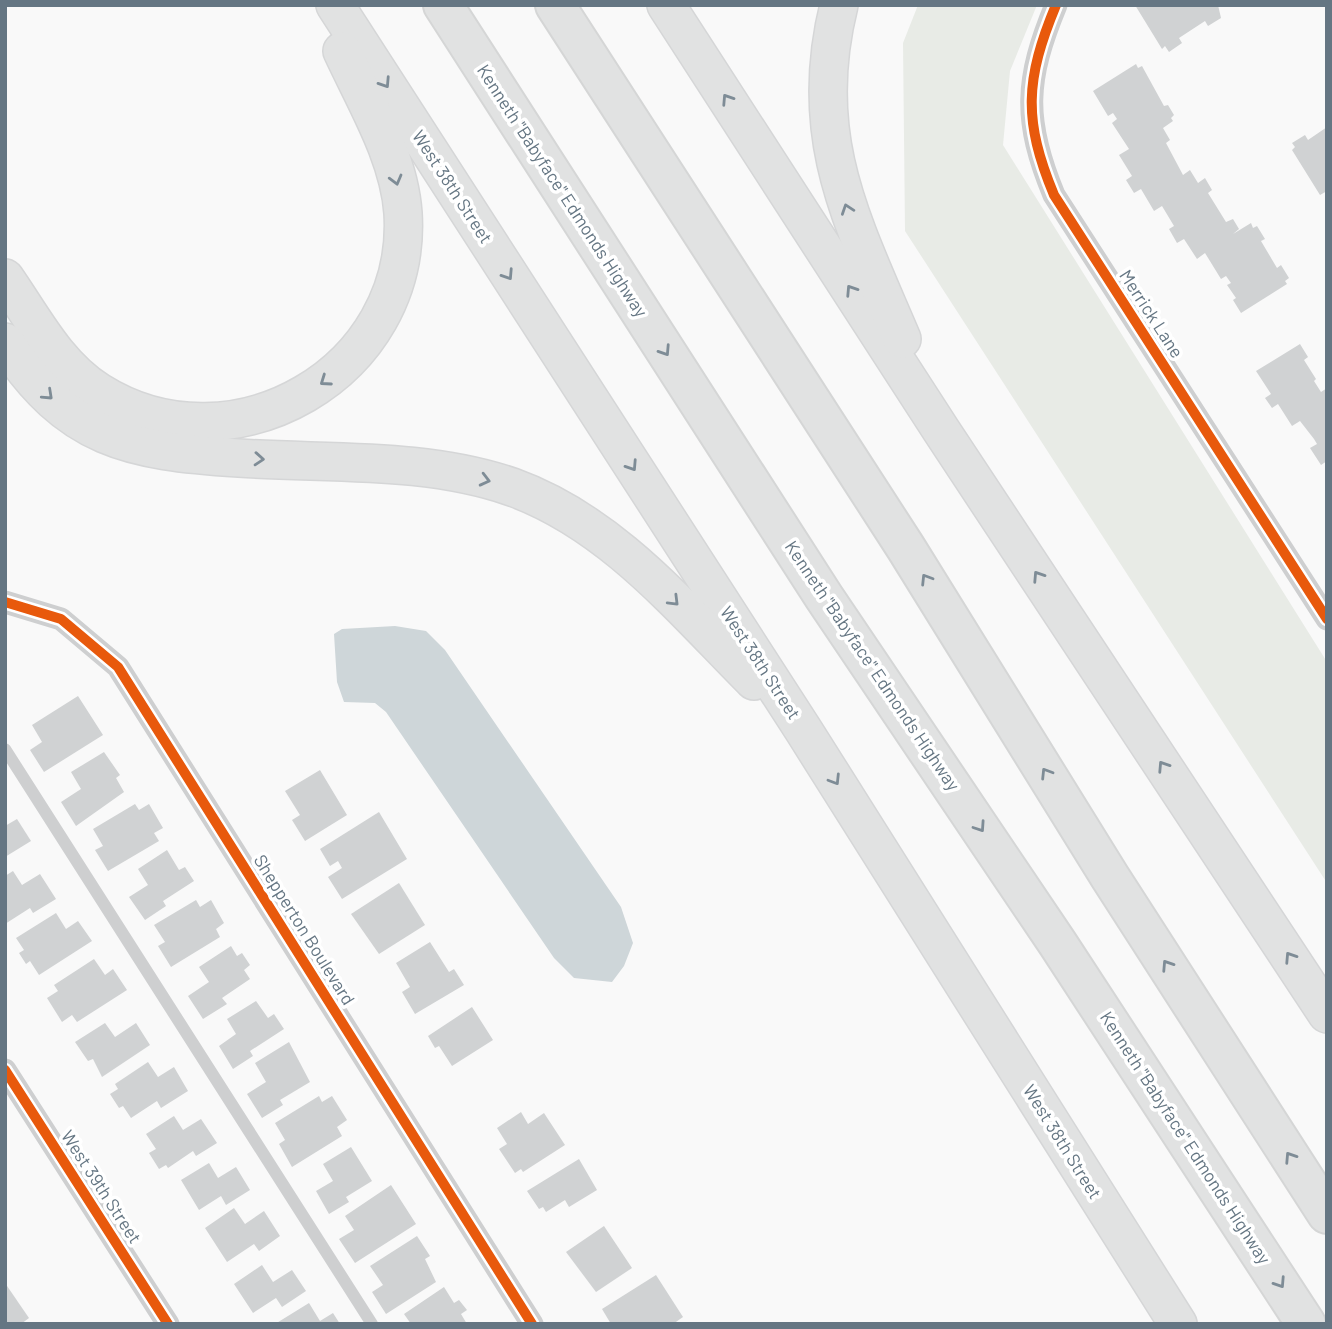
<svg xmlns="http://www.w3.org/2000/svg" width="1332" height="1329" font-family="Barlow,sans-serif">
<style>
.green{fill:#e8ebe6}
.water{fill:#ced6d9}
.building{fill:#d0d2d3}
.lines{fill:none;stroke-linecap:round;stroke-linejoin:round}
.primary-casing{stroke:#d5d6d7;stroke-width:40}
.motorway-casing{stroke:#d5d6d6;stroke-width:42}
.service{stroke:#cecfd0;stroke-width:12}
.minor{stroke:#cecfd0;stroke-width:23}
.primary{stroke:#e1e2e2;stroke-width:37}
.motorway{stroke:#e1e2e2;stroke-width:38}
.cycleway-casing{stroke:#fff;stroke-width:15}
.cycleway{stroke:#e8590c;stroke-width:10}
.oneway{stroke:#7e8c96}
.labels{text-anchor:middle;stroke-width:7;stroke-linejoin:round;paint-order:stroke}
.street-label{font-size:18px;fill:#657683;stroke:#fff}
</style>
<rect width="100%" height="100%" fill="#f9f9f9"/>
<!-- green -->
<polygon class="green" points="918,5 1037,5 1010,71 1003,145 1327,662 1327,883 905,231 903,43"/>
<!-- water -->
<polygon class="water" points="395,626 426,631 445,650 621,907 633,943 624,966 612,982 574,978 554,958 386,712 375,703 344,702 337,682 334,634 342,629"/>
<!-- building -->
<g class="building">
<polygon points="1135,5 1218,5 1221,18 1208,26 1205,21 1179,38 1182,43 1169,52 1165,46 1162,49"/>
<polygon points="1136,64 1138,68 1142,66 1164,106 1168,105 1174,115 1171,118 1173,121 1163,128 1170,140 1166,143 1183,175 1190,170 1198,183 1205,178 1212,190 1208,193 1226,222 1233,219 1239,229 1233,234 1251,223 1253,228 1257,226 1265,239 1261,241 1277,268 1281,265 1289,278 1285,281 1287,284 1241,313 1233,300 1236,298 1227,285 1231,283 1226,276 1221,279 1205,253 1197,259 1184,239 1177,243 1169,229 1174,226 1162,206 1154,211 1141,189 1134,193 1126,180 1132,176 1119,155 1129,149 1112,123 1117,119 1113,113 1108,116 1093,91"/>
<polygon points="1327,127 1327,191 1320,195 1292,150 1295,147 1292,143 1305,135 1308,140"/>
<polygon points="1300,344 1308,357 1304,360 1316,379 1314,381 1321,392 1327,388 1327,461 1321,465 1310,448 1317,444 1314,439 1300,421 1292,426 1278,404 1272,408 1265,398 1271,394 1256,371"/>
<polygon points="78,696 103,735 44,772 30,750 42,742 32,725"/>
<polygon points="104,752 120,775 116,778 124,792 76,826 61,802 81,789 71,772"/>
<polygon points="320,770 347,815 305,841 292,820 300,815 285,791"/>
<polygon points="135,804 139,810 149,804 163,828 154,833 159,841 108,871 95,850 103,846 93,829"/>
<polygon points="379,812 407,859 342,899 328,877 342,868 338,861 330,866 320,849"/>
<polygon points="17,819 31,841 5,857 5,826"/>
<polygon points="167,850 179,870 185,867 194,881 163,901 166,906 145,920 129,897 148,885 138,869"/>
<polygon points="13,871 22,885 40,874 56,899 33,913 30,908 5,924 5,876"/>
<polygon points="399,883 425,925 379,954 351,914"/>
<polygon points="196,900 200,907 211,900 224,923 216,929 220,937 171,967 158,946 165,942 154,925"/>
<polygon points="56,913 66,929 78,921 92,941 39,975 30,961 26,964 19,953 24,950 16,938"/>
<polygon points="430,942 449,972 454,969 464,985 415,1014 402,992 410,987 396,963"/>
<polygon points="231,946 237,956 242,953 250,965 244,970 250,979 222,998 227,1004 203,1019 188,996 209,982 199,967"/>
<polygon points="94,959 105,975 113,969 127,990 77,1022 72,1015 62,1022 47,998 58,991 54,985"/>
<polygon points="256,1001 268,1018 274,1014 284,1029 250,1051 253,1056 233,1069 219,1046 236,1034 227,1019"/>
<polygon points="472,1007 493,1040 452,1066 439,1046 435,1048 428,1036"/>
<polygon points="105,1023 115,1037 136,1023 150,1045 102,1077 93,1059 88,1061 75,1042"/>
<polygon points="289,1042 310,1082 280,1100 283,1105 262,1118 247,1094 266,1082 255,1063"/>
<polygon points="148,1062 158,1077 174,1067 188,1091 161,1108 157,1101 131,1118 123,1106 119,1108 110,1094 118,1089 115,1084"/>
<polygon points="319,1096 322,1102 332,1096 347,1120 337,1127 342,1136 292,1167 279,1144 285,1140 275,1123"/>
<polygon points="521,1112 528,1124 544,1113 565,1145 523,1172 521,1169 515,1173 499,1149 507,1144 497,1128"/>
<polygon points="174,1116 183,1130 201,1119 217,1143 196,1156 193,1151 168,1168 166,1165 159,1169 149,1153 156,1149 146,1134"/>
<polygon points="351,1147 372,1181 346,1197 349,1202 329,1214 316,1191 333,1181 323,1164"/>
<polygon points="579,1159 597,1190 569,1207 565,1200 546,1212 543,1207 539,1209 527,1191"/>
<polygon points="209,1163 218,1178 236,1167 250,1190 226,1205 221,1196 199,1210 181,1180"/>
<polygon points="391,1185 416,1224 355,1263 339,1239 354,1230 345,1216"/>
<polygon points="234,1208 245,1224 264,1211 280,1236 259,1251 254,1244 227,1262 205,1228"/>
<polygon points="604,1226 632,1268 596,1292 566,1252"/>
<polygon points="417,1236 430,1256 425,1259 436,1282 386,1314 372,1292 383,1285 370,1266"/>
<polygon points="262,1265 273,1282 292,1270 306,1291 282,1307 276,1298 253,1313 234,1284"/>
<polygon points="656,1275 683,1317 673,1324 611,1324 602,1309"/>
<polygon points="5,1283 29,1318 21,1324 5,1324"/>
<polygon points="444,1287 454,1303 459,1300 467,1310 461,1314 467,1324 411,1324 404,1314"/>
<polygon points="309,1303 320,1321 333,1313 340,1324 275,1324"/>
</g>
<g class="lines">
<defs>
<g id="primary">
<polyline points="335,5 804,731 1178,1324"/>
<polyline points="666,5 941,430 1327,1014"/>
<path d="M839,5C806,137 852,221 902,339"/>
<path d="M5,278C33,318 56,365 99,392C233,476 413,372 403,213C399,156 365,101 342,51"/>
<path d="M5,342C69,440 129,451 239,458C328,464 426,457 512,487C612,523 681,608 754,681"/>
</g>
<g id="motorway">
<polyline points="443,5 824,597 1058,944 1306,1324"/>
<polyline points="555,5 906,548 1110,877 1327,1214"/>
</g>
</defs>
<!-- primary casing -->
<use href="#primary" class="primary-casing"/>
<!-- motorway casing -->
<use href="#motorway" class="motorway-casing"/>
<!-- service -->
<polyline class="service" points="5,749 372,1324"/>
<!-- minor -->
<g class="minor">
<path d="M1056,5C1025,80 1023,120 1054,195L1327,619"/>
<polyline points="5,602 61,619 118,667 532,1324"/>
<polyline points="5,1070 168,1324"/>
</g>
<!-- primary -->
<use href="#primary" class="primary"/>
<!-- motorway -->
<use href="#motorway" class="motorway"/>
<defs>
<g id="cycleway">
<path d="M1056,5C1025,80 1023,120 1054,195L1327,619"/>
<polyline points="5,602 61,619 118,667 532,1324"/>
<polyline points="5,1070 168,1324"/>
</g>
</defs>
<!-- cycleway casing -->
<use href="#cycleway" class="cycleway-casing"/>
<!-- cycleway -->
<use href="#cycleway" class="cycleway"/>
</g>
<!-- one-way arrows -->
<defs><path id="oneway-chevron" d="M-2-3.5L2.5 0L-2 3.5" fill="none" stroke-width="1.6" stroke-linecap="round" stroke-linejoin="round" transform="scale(1.75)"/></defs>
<g class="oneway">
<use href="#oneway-chevron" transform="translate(385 83) rotate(57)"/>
<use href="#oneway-chevron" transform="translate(727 99) rotate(-123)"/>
<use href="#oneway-chevron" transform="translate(396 180) rotate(75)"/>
<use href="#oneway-chevron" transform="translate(847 209) rotate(-109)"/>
<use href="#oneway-chevron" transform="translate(508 275) rotate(57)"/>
<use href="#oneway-chevron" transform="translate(851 290) rotate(-123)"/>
<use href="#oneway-chevron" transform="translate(665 351) rotate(57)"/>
<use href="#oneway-chevron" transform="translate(325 381) rotate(145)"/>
<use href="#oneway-chevron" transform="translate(48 395) rotate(43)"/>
<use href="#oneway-chevron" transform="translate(259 459) rotate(4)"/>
<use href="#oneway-chevron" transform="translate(632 466) rotate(57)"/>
<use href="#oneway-chevron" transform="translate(485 480) rotate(14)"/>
<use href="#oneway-chevron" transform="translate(1038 576) rotate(-123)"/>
<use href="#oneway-chevron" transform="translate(926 579) rotate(-122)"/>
<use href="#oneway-chevron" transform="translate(674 601) rotate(45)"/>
<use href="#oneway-chevron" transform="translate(1163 766) rotate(-123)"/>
<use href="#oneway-chevron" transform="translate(1046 773) rotate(-122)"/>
<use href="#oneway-chevron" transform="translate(835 780) rotate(58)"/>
<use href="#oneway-chevron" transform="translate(980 827) rotate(56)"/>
<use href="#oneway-chevron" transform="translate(1290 957) rotate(-123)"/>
<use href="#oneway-chevron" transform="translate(1167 965) rotate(-123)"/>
<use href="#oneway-chevron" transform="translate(1290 1157) rotate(-123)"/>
<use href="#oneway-chevron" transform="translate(1280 1283) rotate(57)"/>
</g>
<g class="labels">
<!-- street labels -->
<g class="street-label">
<text transform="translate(452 187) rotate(57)" y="6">West 38th Street</text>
<text transform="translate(562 191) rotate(57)" y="6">Kenneth "Babyface" Edmonds Highway</text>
<text transform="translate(1151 314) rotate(57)" y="6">Merrick Lane</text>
<text transform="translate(760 663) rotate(57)" y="6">West 38th Street</text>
<text transform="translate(872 666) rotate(56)" y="6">Kenneth "Babyface" Edmonds Highway</text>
<text transform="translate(304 930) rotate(58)" y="6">Shepperton Boulevard</text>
<text transform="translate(1185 1138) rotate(57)" y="6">Kenneth "Babyface" Edmonds Highway</text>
<text transform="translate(1062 1142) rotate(58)" y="6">West 38th Street</text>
<text transform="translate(101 1187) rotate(57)" y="6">West 39th Street</text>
</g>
</g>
<!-- border -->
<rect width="1332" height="1329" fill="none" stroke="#657683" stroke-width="14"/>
</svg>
